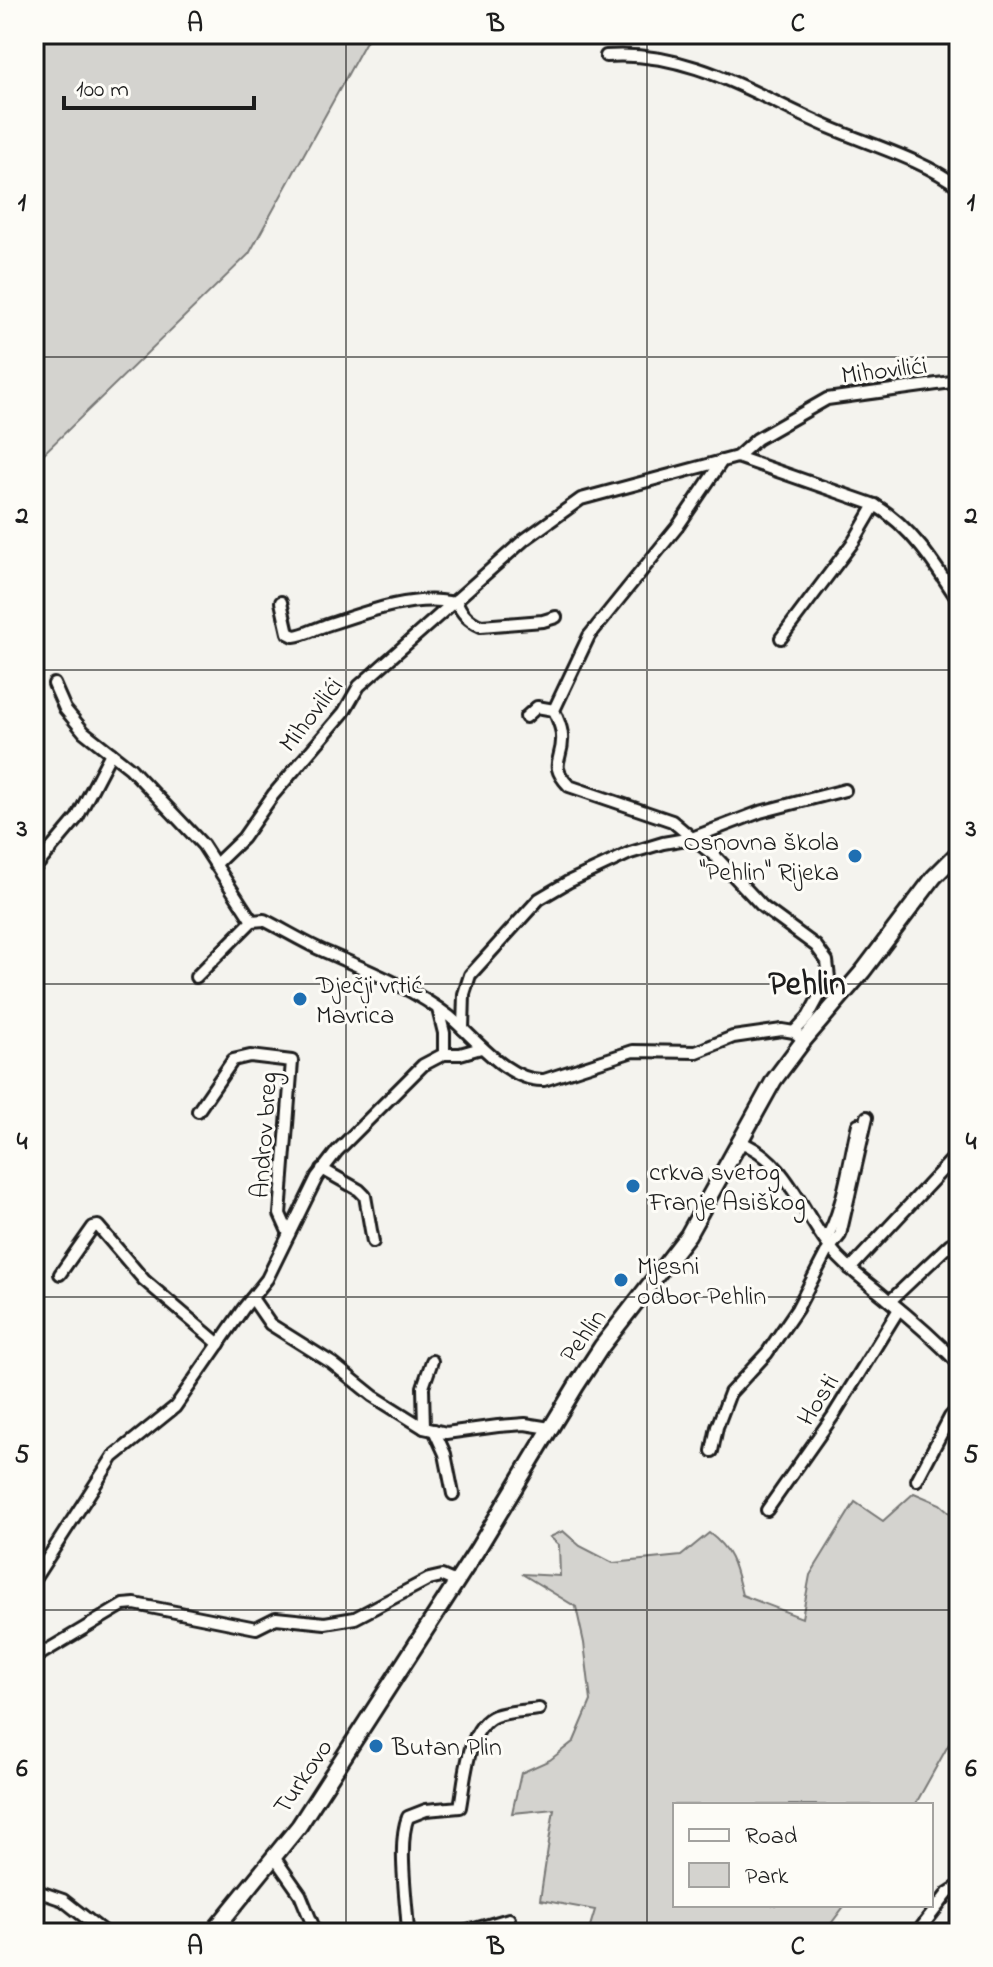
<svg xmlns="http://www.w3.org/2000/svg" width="993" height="1967" font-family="'Indie Flower',sans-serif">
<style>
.green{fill:#d4d3cf;stroke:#787876;stroke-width:2}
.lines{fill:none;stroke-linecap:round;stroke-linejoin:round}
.minor-casing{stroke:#1c1c1c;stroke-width:16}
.secondary-casing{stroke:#1c1c1c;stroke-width:20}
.minor{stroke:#fdfcf7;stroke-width:10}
.secondary{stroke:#fdfcf7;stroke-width:14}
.grid{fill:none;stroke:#1c1c1c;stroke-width:2;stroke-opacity:0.55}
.poi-dot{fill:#1f6fb2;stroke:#fdfcf7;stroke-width:3}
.labels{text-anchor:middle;stroke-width:6;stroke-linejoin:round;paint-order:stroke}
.street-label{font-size:26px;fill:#1c1c1c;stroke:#fdfcf7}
.poi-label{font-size:26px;fill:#1c1c1c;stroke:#fdfcf7;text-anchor:start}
.district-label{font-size:34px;font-weight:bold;fill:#1c1c1c;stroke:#fdfcf7}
.neatline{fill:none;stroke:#1c1c1c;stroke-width:3}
.grid-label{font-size:26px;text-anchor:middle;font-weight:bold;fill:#1c1c1c}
</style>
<rect width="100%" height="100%" fill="#f4f3ee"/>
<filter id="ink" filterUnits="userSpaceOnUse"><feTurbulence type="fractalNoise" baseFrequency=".0125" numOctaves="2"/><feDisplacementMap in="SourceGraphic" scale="16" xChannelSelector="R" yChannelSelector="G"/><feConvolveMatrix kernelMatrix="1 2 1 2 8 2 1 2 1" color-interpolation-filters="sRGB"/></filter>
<g filter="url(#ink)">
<!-- green -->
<g class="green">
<polygon points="34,34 370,34 249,254 34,463"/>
<path d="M914,1493L940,1504L959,1521V1736L949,1744L915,1805H675V1905H845L824,1933H588L595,1910L540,1900L554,1809L512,1813L521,1773L550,1760L574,1741L591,1701L584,1643L576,1607L522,1574L560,1576L559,1545L550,1537L563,1531L580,1546L613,1563L681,1556L709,1533C733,1551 735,1567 742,1595L802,1618L810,1575L855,1502L883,1521Z"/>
</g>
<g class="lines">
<defs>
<g id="minor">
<path d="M606,56C692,50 756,96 831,128C871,145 924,160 959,187"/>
<path d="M737,457L875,505C912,527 936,566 959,602"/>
<path d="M722,461L678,526L589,636L554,710C557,718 562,727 562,736C564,760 547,763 569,786L672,821L692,838L760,812L845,790"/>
<path d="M456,600C461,613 468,621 481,626L543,621L556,617"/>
<path d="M281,602L288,633L294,636C305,635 314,629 324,626C360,614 415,593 453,603"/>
<polyline points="781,638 854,541 875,505"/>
<path d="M54,684L65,709L84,732L130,768L203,845L252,921L264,920C282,929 300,940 319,949C364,969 410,986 450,1017C476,1039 508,1082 544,1080L633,1051L696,1052L733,1037L782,1030L794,1032L804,1040"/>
<polyline points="526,717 537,707 554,710"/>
<polyline points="215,865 243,838 273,795 344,712 359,686 524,540 581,499 737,457 757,439 827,399 959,381"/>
<polyline points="34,869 77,818 111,753"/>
<polyline points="196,977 252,921"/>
<polyline points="438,1009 444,1033 444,1054"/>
<polyline points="463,1029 464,994 470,975 539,899 568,882 630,853 663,843 692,838 716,857 763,907 816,946 827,961 829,978 808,1017 794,1032"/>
<polyline points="198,1111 233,1060 250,1056 292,1061 280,1214 289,1234"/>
<path d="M738,1141C785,1158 800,1208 828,1245C845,1267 866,1281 886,1298C912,1319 936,1340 959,1364"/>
<polyline points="322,1169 359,1190 365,1196 373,1242"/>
<path d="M825,1240C843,1214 850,1156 858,1124"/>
<polyline points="850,1269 959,1152"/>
<polyline points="60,1274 93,1227 98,1226 144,1280 219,1344"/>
<polyline points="252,1298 270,1324 332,1363 373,1396 424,1428 446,1433 498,1426 525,1424 550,1428"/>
<polyline points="890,1301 950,1244"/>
<polyline points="424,1428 423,1387 432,1361"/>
<polyline points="434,1430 445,1454 453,1494"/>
<polyline points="712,1451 717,1427 730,1393 767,1353 797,1309 826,1253 840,1235 867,1117"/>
<polyline points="917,1480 950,1417 959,1407"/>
<polyline points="767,1510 833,1416 899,1309"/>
<polyline points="35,1578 113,1457 175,1407 243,1309 267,1279 317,1177 337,1151 423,1065 444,1054 460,1054 481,1048"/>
<polyline points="34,1658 123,1605 135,1604 256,1628 276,1618 325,1623 355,1618 429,1579 442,1576 456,1582"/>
<polyline points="274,1857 300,1894 316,1933"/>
<polyline points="34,1890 63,1900 105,1933"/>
<path d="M408,1933C407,1903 397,1843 408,1817L426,1810L460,1807C465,1781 467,1727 495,1716C508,1711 525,1711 539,1709"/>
<polyline points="461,1933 509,1919"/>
<polyline points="917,1933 948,1893 959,1886"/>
</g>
<polyline id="secondary" points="212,1933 299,1826 477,1550 576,1386 602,1346 688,1235 774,1080 804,1040 863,971 934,877 959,852"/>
</defs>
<!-- minor casing -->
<use href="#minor" class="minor-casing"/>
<!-- secondary casing -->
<use href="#secondary" class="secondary-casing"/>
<!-- minor -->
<use href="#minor" class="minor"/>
<!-- secondary -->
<use href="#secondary" class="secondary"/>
</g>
</g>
<!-- grid -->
<path class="grid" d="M346,34V1933M647,34V1933M34,357H959M34,670H959M34,984H959M34,1297H959M34,1610H959"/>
<!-- markers -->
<g class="poi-dot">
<circle cx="855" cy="856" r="8"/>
<circle cx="300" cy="999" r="8"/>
<circle cx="633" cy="1186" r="8"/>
<circle cx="621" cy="1280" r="8"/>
<circle cx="376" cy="1746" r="8"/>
</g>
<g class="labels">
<!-- street labels -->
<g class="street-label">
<text transform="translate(884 369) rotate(-7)" y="9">Mihovilići</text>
<text transform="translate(310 714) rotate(-52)" y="9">Mihovilići</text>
<text transform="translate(263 1135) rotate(-86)" y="9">Androv breg</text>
<text transform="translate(582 1335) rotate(-54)" y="9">Pehlin</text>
<text transform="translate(817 1399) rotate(-58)" y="9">Hosti</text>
<text transform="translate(302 1776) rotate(-56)" y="9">Turkovo</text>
</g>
<!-- poi labels -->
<g class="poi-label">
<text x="839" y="850" text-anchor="end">Osnovna škola<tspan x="839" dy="30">"Pehlin" Rijeka</tspan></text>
<text x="316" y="993">Dječji vrtić<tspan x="316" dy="30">Mavrica</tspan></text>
<text x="649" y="1180">crkva svetog<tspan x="649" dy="30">Franje Asiškog</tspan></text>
<text x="637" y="1274">Mjesni<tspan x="637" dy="30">odbor Pehlin</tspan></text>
<text x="392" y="1755">Butan Plin</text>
</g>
<!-- district labels -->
<g class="district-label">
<text x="807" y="994">Pehlin</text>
</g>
</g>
<!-- margin -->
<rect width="993" height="1967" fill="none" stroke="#fdfcf7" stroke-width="88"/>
<!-- legend -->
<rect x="673" y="1803" width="260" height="104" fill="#fdfcf7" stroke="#a3a29f" stroke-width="2"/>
<rect x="689" y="1829" width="40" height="12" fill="#fdfcf7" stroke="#a3a29f" stroke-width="2"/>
<text x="745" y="1843" font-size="24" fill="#1c1c1c">Road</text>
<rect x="689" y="1863" width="40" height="24" fill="#d4d3cf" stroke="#a3a29f" stroke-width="2"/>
<text x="745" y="1883" font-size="24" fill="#1c1c1c">Park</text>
<!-- scale -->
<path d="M64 96v12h190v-12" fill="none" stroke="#1c1c1c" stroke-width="4"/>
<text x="76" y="96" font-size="24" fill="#1c1c1c" stroke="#fdfcf7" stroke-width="6" paint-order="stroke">100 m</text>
<rect x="44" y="44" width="905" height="1879" class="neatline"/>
<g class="grid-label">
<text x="195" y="31">A</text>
<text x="496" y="31">B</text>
<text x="798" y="31">C</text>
<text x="22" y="210">1</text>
<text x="971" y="210">1</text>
<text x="22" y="523">2</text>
<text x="971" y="523">2</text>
<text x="22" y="836">3</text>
<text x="971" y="836">3</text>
<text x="22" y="1149">4</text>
<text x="971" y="1149">4</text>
<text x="22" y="1462">5</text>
<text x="971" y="1462">5</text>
<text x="22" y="1776">6</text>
<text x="971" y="1776">6</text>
<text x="195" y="1954">A</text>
<text x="496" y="1954">B</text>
<text x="798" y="1954">C</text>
</g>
</svg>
